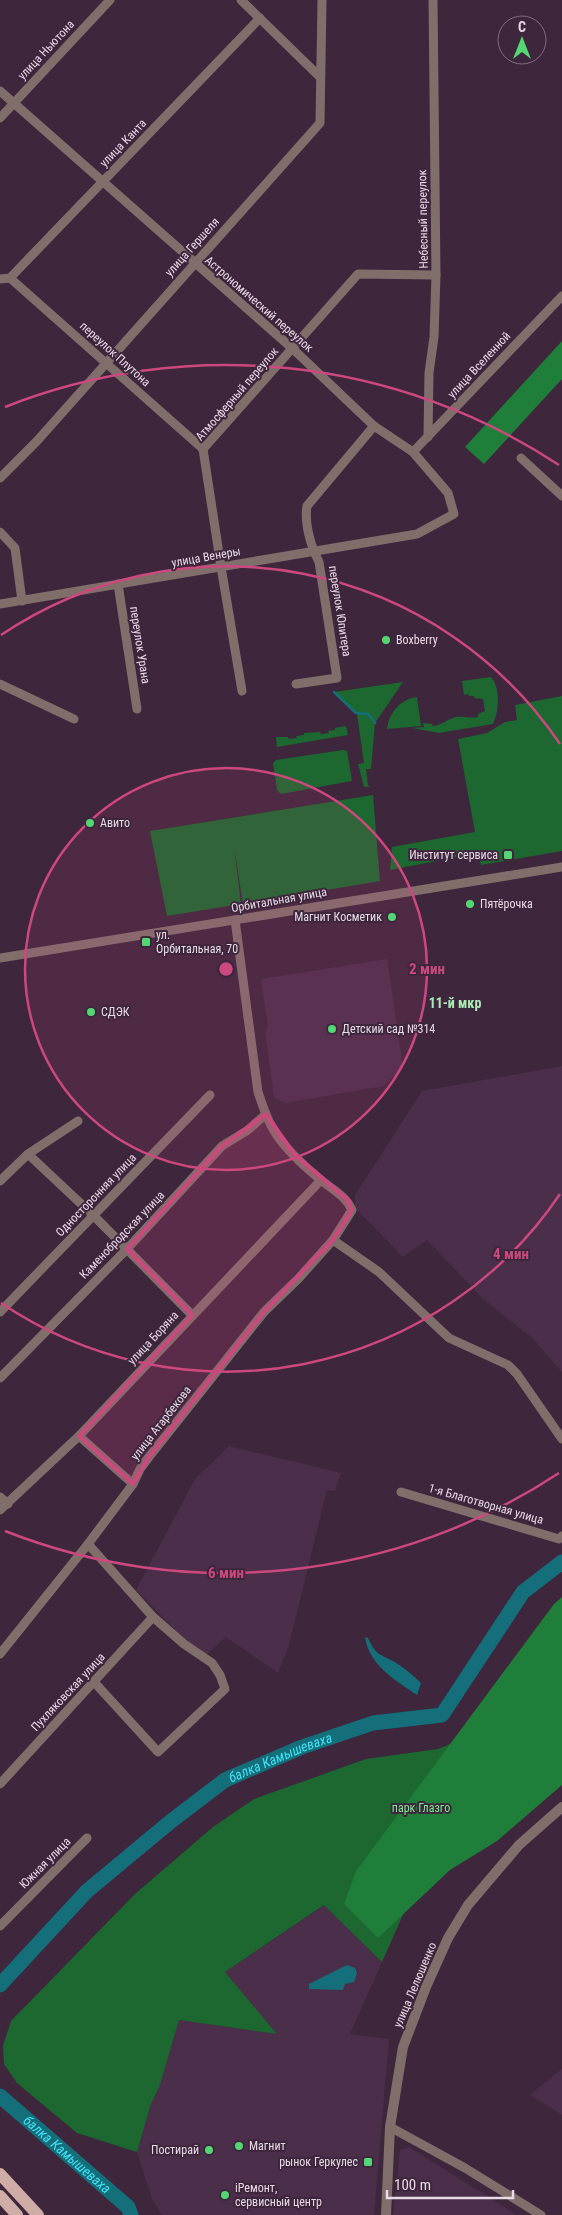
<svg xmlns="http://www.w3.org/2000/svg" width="562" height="2215" font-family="'Roboto Condensed',sans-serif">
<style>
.built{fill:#4b2e4a}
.green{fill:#1c6830}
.forest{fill:#1f7e3a}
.water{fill:#146f7b}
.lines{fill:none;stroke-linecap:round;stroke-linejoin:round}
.stream{stroke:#146f7b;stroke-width:2.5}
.river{stroke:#146f7b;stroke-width:15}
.minor{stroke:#806e6b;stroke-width:9}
.tertiary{stroke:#806e6b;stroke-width:10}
.primary{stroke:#cfaca6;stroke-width:12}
.marked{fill:#cc487e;fill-opacity:0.2;stroke:#cc487e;stroke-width:4;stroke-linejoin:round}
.ring{fill:none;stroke:#cc487e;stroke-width:2.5}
.poi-dot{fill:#53d673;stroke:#3e263d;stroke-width:2}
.labels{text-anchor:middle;stroke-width:4;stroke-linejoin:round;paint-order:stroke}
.street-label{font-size:12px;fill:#e9dae8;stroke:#3e263d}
.poi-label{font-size:12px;fill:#e9dae8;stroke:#3e263d;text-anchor:start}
.park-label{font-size:12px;fill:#7aec90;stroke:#3e263d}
.neighbourhood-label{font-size:14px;font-weight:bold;fill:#abecb5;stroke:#3e263d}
.water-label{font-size:14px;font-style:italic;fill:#41e3f8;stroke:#3e263d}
.centre{fill:#cc487e;stroke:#3e263d;stroke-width:2.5}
.ring-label{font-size:15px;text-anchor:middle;font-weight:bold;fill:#cc487e;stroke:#3e263d;stroke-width:4;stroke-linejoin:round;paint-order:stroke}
</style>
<rect width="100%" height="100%" fill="#3e263d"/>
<!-- built -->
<g class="built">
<polygon points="387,959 403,1067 384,1086 286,1103 274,1098 265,1032 268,1026 261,979"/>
<polygon points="562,1066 562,1372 532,1338 482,1298 427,1240 403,1257 355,1208 355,1195 422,1091"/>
<polygon points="229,1446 341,1473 335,1491 327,1490 289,1645 278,1673 226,1637 206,1655 195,1650 136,1590 195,1479"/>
<polygon points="325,1905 382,1962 350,2034 389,2039 374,2215 162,2215 152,2199 137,2152 151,2104 160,2085 179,2020 277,2034 225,1972"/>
<polygon points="562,2069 562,2115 530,2095"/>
<polygon points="409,2147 517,2215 393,2215 400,2150"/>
</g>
<!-- green -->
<g class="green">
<path d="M491,677C501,688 499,712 493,724L439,733L412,728L424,727L423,723L432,724L433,726C442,725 446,720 453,718C461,715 469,719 478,717V714L485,711L483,699L474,698V696H469L468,694L464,695L462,681Z"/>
<polygon points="403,682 375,723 371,769 366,769 368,785 370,787 364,787 358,764 364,763 357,714 334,692"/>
<polygon points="562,696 562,851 481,865 478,853 390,870 392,847 475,832 458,739 487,733 505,722 517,720 515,705"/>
<path d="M417,697L421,726L387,729C389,712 401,699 417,697Z"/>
<polygon points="346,726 348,735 277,747 276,737 288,737 289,739 297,738 296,736 304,735 304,733 320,732 321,734 329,733 328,731 335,730 335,728"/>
<polygon points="343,750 347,751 352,781 281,794 277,790 273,763 276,760"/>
<polygon points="373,795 380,881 243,904 234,846 241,904 167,916 150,831"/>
<polygon points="460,1740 420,1876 382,1962 324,1905 225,1972 277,2034 179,2020 160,2085 151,2104 137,2152 77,2133 17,2083 4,2064 3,2046 11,2021 135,1894 213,1827 254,1799 366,1759 438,1749"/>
</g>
<!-- forest -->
<g class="forest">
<polygon points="562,341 562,379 484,464 465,447"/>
<polygon points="562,1597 562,1785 497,1841 450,1870 378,1938 344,1904 356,1871 554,1604"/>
</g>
<!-- water -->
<g class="water">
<path d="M365,1637L368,1638C375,1654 379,1654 393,1661C403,1667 413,1675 421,1683L417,1695C395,1680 369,1665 365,1637Z"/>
<polygon points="347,1965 355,1968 357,1973 354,1982 345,1984 343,1990 309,1989 309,1984"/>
</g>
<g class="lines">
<!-- stream -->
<polyline class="stream" points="334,692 356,713 368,714 375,723"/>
<!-- river -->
<g class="river">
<path id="s1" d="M0,1985L87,1891L170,1822L225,1780L302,1747L373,1723L442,1715L523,1592L562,1562"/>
<path id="s2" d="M0,2096L128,2207L131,2215"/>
</g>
<!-- minor -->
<g class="minor">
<polyline points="241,0 320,77"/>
<polyline points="0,91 293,349 374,426 413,452 448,493 454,514 417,534 0,604"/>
<polyline points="0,118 110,0"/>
<polyline points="10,278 203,449"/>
<polyline points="0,279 10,278 260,18"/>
<polyline points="428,437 429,373 434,337 436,275 433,0"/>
<polyline points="413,452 562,296"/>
<polyline points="521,458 562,496"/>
<polyline points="0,478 37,441 320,123 322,0"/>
<polyline points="0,532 15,548 22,601"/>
<polyline points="118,584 137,709"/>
<polyline points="0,684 74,719"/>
<path d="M296,684L337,678L319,562C311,547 304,523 307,506L374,426"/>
<polyline points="242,691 221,567 203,449 358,274 436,275"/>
<polyline points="0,958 562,867"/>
<polyline points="28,1154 94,1216 192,1315"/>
<polyline points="0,1181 28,1154 78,1121"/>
<polyline points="333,1240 379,1272 449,1338 508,1365 517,1374 562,1439"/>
<polyline points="0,1312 210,1095"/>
<polyline points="0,1378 127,1249 222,1146 248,1130 266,1114"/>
<polyline points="79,1436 133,1484"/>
<polyline points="401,1492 559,1539 562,1536"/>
<polyline points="0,1497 8,1504"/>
<polyline points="0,1510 79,1436 321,1180"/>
<polyline points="88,1544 153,1617 184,1644 212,1663 220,1675 225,1689 158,1752 95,1683"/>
<path d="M0,1654L88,1544L133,1484L140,1469L149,1457L264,1312L299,1278L333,1240L352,1210C346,1196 333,1190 321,1180C305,1167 280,1144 271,1125C265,1115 262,1103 258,1092L235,920"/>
<polyline points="0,1784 153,1617"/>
<polyline points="0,1926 87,1838"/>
<polyline points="390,2127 465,2168 541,2215"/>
</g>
<!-- tertiary -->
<polyline class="tertiary" points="386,2215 390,2127 403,2047 426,1987 448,1938 468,1905 519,1845 562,1807"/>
<!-- primary -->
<g class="primary">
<polyline points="0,2174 38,2215"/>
<polyline points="0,2196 17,2215"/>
</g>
</g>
<!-- marked area -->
<path class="marked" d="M266,1114L294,1154L348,1200L352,1210L333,1240L264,1312L149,1457L133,1484L79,1436L192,1315L127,1249L222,1146Z"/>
<!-- distance rings -->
<circle cx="226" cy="969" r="201" fill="#cc487e" fill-opacity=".12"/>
<g class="ring">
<circle cx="226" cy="969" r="201"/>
<path d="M560 1194A403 403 0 0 1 1 1303M1 635A403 403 0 0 1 560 744"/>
<path d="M559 1473A604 604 0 0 1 5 1531M5 407A604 604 0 0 1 559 465"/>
</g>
<!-- markers -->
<g class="poi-dot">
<circle cx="386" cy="640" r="5"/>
<circle cx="90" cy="823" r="5"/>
<rect x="503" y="850" width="10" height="10" rx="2.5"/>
<circle cx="470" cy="904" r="5"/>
<circle cx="392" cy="917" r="5"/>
<rect x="141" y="937" width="10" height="10" rx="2.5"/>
<circle cx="91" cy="1012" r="5"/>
<circle cx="332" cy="1029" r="5"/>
<circle cx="239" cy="2146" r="5"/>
<circle cx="209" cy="2150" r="5"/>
<rect x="363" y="2157" width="10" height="10" rx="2.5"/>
<circle cx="225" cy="2195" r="5"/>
</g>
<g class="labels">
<!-- street labels -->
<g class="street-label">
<text transform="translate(46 50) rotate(-47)" y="4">улица Ньютона</text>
<text transform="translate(123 143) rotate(-46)" y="4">улица Канта</text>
<text transform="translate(423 219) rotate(-91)" y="4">Небесный переулок</text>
<text transform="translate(192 247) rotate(-48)" y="4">улица Гершеля</text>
<text transform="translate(259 304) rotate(41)" y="4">Астрономический переулок</text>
<text transform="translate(115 354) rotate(42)" y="4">переулок Плутона</text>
<text transform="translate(479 365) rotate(-47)" y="4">улица Вселенной</text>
<text transform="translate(237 394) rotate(-49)" y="4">Атмосферный переулок</text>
<text transform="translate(206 557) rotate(-10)" y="4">улица Венеры</text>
<text transform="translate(340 611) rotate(81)" y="4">переулок Юпитера</text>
<text transform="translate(140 645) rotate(81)" y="4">переулок Урана</text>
<text transform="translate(279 900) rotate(-10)" y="4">Орбитальная улица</text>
<text transform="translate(96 1195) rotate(-46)" y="4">Односторонняя улица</text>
<text transform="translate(122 1235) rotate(-46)" y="4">Каменобродская улица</text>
<text transform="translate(153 1338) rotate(-47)" y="4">улица Боряна</text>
<text transform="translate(161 1423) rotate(-52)" y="4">улица Атарбекова</text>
<text transform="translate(486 1504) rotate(16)" y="4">1-я Благотворная улица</text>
<text transform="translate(68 1692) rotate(-47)" y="4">Пухляковская улица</text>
<text transform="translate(45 1863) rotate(-45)" y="4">Южная улица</text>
<text transform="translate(415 1985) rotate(-67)" y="4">улица Лелюшенко</text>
</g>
<!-- poi labels -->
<g class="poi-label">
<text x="396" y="644">Boxberry</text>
<text x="100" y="827">Авито</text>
<text x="498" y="859" text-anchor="end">Институт сервиса</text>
<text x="480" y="908">Пятёрочка</text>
<text x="382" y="921" text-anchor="end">Магнит Косметик</text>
<text x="156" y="939">ул.<tspan x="156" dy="14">Орбитальная, 70</tspan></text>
<text x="101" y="1016">СДЭК</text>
<text x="342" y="1033">Детский сад №314</text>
<text x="249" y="2150">Магнит</text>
<text x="199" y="2154" text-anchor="end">Постирай</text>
<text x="358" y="2166" text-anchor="end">рынок Геркулес</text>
<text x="235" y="2192">iРемонт,<tspan x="235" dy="14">сервисный центр</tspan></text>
</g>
<!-- park labels -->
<g class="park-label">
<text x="421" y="1812">парк Глазго</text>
</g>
<!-- neighbourhood labels -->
<g class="neighbourhood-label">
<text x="455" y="1008">11-й мкр</text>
</g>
<!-- water labels -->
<g class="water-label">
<text dy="5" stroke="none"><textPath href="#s1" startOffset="365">балка Камышеваха</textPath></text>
<text dy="5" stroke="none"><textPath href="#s2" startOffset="89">балка Камышеваха</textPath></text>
</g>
</g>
<circle cx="226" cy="969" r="8" class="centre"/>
<g class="ring-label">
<text x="427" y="974">2 мин</text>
<text x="511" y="1259">4 мин</text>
<text x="226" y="1578">6 мин</text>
</g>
<!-- north arrow -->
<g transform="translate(522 40)"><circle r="24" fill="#3e263d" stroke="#826e81"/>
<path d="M0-4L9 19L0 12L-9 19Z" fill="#53d673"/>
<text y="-8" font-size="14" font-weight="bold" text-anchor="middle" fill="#e9dae8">С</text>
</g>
<!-- scale -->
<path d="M387 2190v8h126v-8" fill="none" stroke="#e9dae8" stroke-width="2.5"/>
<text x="394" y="2190" font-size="15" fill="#e9dae8" stroke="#3e263d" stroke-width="4" paint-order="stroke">100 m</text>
</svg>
